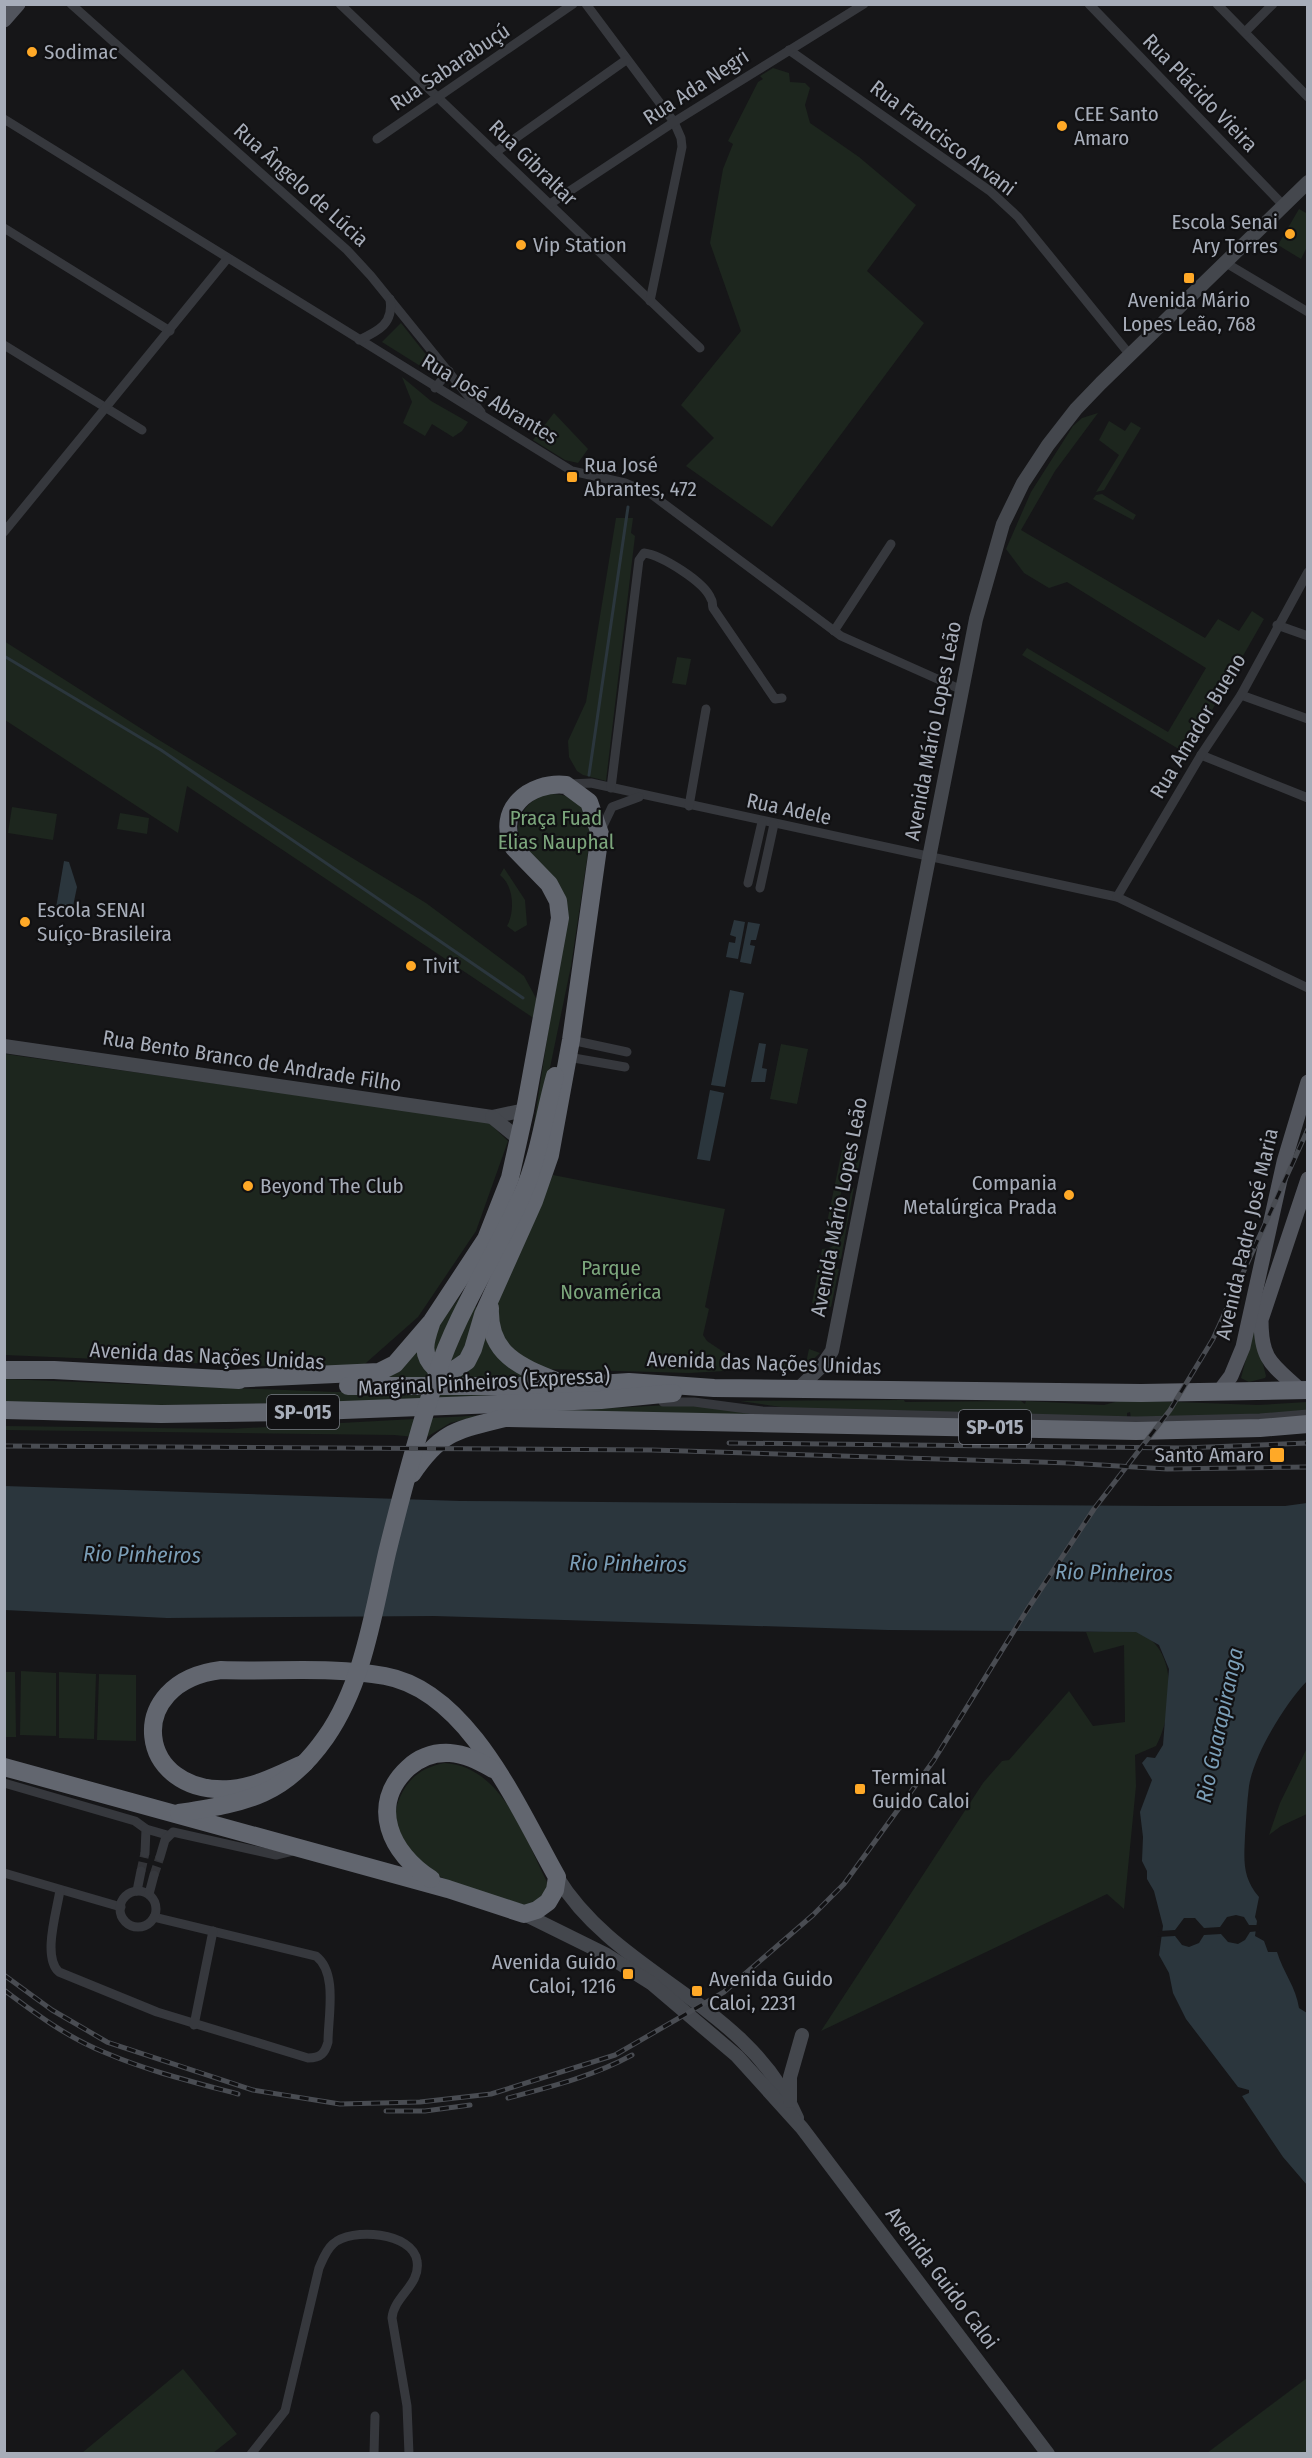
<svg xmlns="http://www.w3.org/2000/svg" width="1312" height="2458" font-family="'Fira Sans Condensed',sans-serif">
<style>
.green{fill:#1d261e}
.water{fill:#2b363d}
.pier{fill:#161618}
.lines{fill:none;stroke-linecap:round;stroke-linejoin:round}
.stream{stroke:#2b363d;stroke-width:3}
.street-tunnel{stroke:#333438;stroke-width:9;stroke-dasharray:9 4.5;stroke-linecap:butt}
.street{stroke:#36383d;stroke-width:9}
.secondary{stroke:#44474d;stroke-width:14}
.primary{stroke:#52555d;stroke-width:15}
.highway{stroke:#62666f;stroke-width:18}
.rail-casing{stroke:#494c52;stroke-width:5}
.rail{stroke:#111113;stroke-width:3;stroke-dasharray:9;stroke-linecap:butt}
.poi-dot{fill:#ffa927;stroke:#111113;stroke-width:2}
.labels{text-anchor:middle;stroke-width:4.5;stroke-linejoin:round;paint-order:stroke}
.shield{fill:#111113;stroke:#7a7e87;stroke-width:1.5}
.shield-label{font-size:20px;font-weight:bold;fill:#a7adb9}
.poi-label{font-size:21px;fill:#a7adb9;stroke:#111113;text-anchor:start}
.street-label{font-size:21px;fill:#a7adb9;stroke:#111113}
.park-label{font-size:21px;fill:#7ca67c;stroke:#111113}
.water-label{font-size:22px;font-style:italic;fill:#7b9eb7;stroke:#111113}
</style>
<rect width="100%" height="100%" fill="#161618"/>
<!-- green -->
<g class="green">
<polygon points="773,68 789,73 790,82 805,83 810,88 805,105 810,123 859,157 916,205 867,271 924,323 772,527 686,466 714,438 681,405 741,331 710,243 723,169 733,144 728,141 758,82 763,79 760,76"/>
<polygon points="1299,209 1308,214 1307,247 1301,259 1278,245"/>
<polygon points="401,323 435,366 438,375 433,374 382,342"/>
<polygon points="402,377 431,401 468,422 462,431 453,437 432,424 425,436 403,423 412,402"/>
<polygon points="554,413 588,449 578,463 565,460 533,440"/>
<polygon points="1098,413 1055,471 1021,530 1205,638 1218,619 1239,631 1252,611 1264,619 1187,754 1022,655 1027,648 1168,732 1206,668 1067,582 1049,588 1024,573 1006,549 1031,492 1073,426 1082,418"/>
<polygon points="1109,421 1125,431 1131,422 1141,428 1104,490 1096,492 1119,455 1099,440"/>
<polygon points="1102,494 1136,515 1133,520 1093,499 1096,495"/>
<polygon points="616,518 633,518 631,533 635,536 606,781 583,775 577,771 569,757 568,741 586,702"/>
<polygon points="4,641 159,740 426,903 524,976 537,1000 535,1019 187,786 178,833 5,720"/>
<polygon points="677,657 691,659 686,685 672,683"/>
<path d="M549,794C571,793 587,804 592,826L571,966L533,1150L509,1217L463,1305L478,1307L488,1288L466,1357L459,1364L449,1366C434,1362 427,1352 431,1336L475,1276L496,1239L516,1192L530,1150L567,909C563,869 500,854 523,812C529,802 538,796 549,794Z"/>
<polygon points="12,807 57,814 53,840 8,833"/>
<polygon points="120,813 149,818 147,834 117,829"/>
<path d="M504,868L525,900L527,925L515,932L507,926C515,912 514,886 500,875Z"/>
<polygon points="781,1044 808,1049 797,1104 770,1099"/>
<polygon points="5,1054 488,1122 508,1141 476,1231 418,1317 358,1370 5,1355"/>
<polygon points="842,1150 846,1150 844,1161 857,1163 861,1155 858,1171 843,1183 833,1233 824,1237"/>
<polygon points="553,1175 725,1209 705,1307 709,1309 703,1335 707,1341 725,1353 727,1362 725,1371 689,1373 545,1369 517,1357 500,1336 496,1301 526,1239"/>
<path d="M854,1187L841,1259L821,1255L822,1249C849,1249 847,1211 851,1191Z"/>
<polygon points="819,1265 839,1269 831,1307 812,1303"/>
<polygon points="1254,1328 1266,1376 1265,1378 1249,1382 1241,1378"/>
<polygon points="485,1331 528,1378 383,1379 416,1351 445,1376"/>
<polygon points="809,1349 820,1353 803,1369 785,1372 781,1365 783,1360 806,1363"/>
<polygon points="4,1379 335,1392 573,1390 390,1402 5,1407"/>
<polygon points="904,1400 905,1402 1021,1401 1025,1404 1026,1401 1104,1405 1122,1400 1258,1405 1307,1402 1308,1413 1131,1419 1130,1412 1127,1413 1127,1420 808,1411 740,1401"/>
<polygon points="668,1405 690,1405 776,1417 484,1415 450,1423 425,1438 394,1435 5,1430 5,1426 229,1429"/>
<path d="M1086,1632C1101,1632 1123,1628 1137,1632C1180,1646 1173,1715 1156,1746L1135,1755L1136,1786L1124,1909L1107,1894L821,2031L983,1783L1002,1761L1009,1760L1069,1691L1093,1726L1125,1722L1124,1645L1094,1653Z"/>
<polygon points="21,1671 56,1673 56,1736 20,1735"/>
<polygon points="5,1672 15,1672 16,1737 5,1737"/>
<polygon points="59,1672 96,1674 94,1739 59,1738"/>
<polygon points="99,1674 136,1675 136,1741 97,1740"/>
<polygon points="1307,1748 1307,1814 1281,1826 1269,1835 1280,1803"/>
<path d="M445,1763C503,1767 525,1839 548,1884L549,1888L531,1907C496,1895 449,1888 420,1863C414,1857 409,1848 404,1841C395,1828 393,1812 400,1797C409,1777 423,1767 445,1763Z"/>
<polygon points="183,2369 237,2434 213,2453 82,2453"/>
<polygon points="1307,2378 1307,2453 1207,2453"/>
</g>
<!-- water -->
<g class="water">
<polygon points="64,861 69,862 77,887 72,911 56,908"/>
<polygon points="734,920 745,922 738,959 726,957 729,942 735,943 736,937 730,935"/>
<polygon points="748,922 760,924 756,940 751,940 750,945 755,946 751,964 740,962"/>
<polygon points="730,990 744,993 725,1087 711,1085"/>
<polygon points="759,1043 766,1044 762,1068 767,1069 765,1082 751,1082"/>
<polygon points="710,1090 724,1093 710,1161 697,1159"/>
<path d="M4,1486L460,1501L1160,1506H1285L1307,1503V1681C1285,1704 1254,1754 1249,1786C1247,1802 1246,1820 1245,1836C1244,1860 1242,1877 1259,1897L1255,1917L1257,1921L1255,1936L1264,1941L1268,1952H1277C1283,1972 1296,1987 1299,2008L1307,2013V2185L1283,2157L1242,2096L1249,2093V2090L1238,2087L1186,2019L1173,1993L1169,1973L1159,1955L1163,1926L1154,1891L1147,1879V1871L1142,1861L1143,1837L1140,1812L1152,1780L1142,1763L1147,1757L1155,1758L1163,1745L1169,1669L1159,1645L1136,1632L888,1630L434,1616L167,1618L5,1610Z"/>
</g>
<!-- pier -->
<polygon class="pier" points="1236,1915 1244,1917 1249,1925 1260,1925 1259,1931 1250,1932 1245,1940 1238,1944 1228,1942 1221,1934 1204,1935 1199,1943 1189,1947 1182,1945 1175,1936 1157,1937 1159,1931 1175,1930 1184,1918 1195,1918 1204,1928 1220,1927 1227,1917"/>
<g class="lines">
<!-- stream -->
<g class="stream">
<polyline points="4,656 161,750 523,998"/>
<polyline points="589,775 628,507"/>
</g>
<!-- street-tunnel -->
<g class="street-tunnel">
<polyline points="141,1871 145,1853"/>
<polyline points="154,1875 160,1857"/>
</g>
<!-- street -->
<g class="street">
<polyline points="71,4 347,250 371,276 481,412"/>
<polyline points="340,4 700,348"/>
<polyline points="586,4 674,122 681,138 682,147 650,301"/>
<polyline points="1089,4 1284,206"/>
<polyline points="1217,4 1308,97"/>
<polyline points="1245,32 1273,4"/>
<polyline points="789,50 990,191 1018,217 1130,355"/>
<polyline points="4,119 572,471 625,483 651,494 841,636 962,690"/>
<polyline points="377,139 573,4"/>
<polyline points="496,152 626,60"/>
<polyline points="550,204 674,122 864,4"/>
<polyline points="4,228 170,331"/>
<polyline points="1226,263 1308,312"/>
<path d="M359,340C379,331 394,323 390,299"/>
<polyline points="4,345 142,430"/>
<polyline points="435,388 449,371"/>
<polyline points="4,532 227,259"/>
<polyline points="1277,625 1308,636"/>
<polyline points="834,631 891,544"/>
<polyline points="1241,695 1308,719"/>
<polyline points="1201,755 1308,798"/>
<polyline points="569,784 591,783 1117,897 1308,988"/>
<path d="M611,788L639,560L644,553C661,555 705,582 711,599C713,601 712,605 713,608L775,699L782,698"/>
<polyline points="689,806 706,709"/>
<polyline points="601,830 612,807 639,797"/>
<polyline points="748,883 762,822"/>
<polyline points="760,888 774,824"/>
<polyline points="1117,897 1201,755 1241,695 1308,572"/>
<polyline points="571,1040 627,1052"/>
<polyline points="568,1057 625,1067"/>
<polyline points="663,1402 694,1402 762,1411 1136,1421 1260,1418 1308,1414"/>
<polyline points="4,1783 135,1821 146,1829 145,1853"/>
<polyline points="146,1829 167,1835"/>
<polyline points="160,1857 165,1840 173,1832 276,1855 297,1850"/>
<polyline points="4,1873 121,1907"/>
<path d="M60,1890C57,1911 42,1957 59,1972L157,2012L308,2058C321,2058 325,2053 328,2042C328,2016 338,1973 316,1956L154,1917"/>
<polyline points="137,1891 141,1871"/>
<circle cx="138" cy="1909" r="18"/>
<polyline points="149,1894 154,1875"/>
<polyline points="194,2025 213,1931"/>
<path d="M251,2454L285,2411L319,2268C323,2259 326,2250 333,2244C351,2227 413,2232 417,2261C421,2285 394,2296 392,2318L407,2406L409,2454"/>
<polyline points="374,2454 375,2416"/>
</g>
<!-- secondary -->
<g class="secondary">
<polyline points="4,1046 492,1117 525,1110"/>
<polyline points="492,1117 519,1139"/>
<polyline points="799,1388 821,1367 832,1351 976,619 1003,524 1023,483 1048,445 1076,409 1101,383 1308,182"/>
<path d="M557,1877C618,1977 748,2003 797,2118"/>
<polyline points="524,1914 605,1954 651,1983 737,2056 802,2128 1048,2454"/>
<polyline points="790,2101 790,2077 802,2035"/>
</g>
<!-- primary -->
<g class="primary">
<polyline points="4,20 18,4"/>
<path d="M1300,1390C1272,1364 1261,1361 1261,1320L1308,1179"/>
<polyline points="1219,1392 1231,1376 1243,1347 1284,1162 1308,1082"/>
</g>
<!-- highway -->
<g class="highway">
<path d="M490,1308C488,1355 521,1367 559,1382"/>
<polyline points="4,1370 54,1370 239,1380"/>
<path d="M229,1379L379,1372L395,1364L432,1321L486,1239L510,1178L525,1110L560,918L558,901L549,884L514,848C494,810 530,781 566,785L589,802L600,834L571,1040L550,1155L534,1201L483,1315L473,1349L467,1361L454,1370L436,1369C419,1354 426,1339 432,1321"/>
<polyline points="348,1386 569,1386 629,1382 714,1388 1141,1393 1308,1390"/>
<polyline points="4,1410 161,1414 292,1412 601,1400 673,1393"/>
<path d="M412,1474C441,1431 457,1430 505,1418L1136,1431L1260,1428L1308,1424"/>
<path d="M4,1767L448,1889L524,1914L537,1910L548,1902L555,1890L557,1877C519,1810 469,1691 385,1676C332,1666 276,1672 221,1670C122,1682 136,1796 231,1789C257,1787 282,1773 305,1763"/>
<path d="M179,1813C247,1802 284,1797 326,1737C363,1684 373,1614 387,1553C402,1492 418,1433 437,1374C456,1314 497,1252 523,1193C539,1156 544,1115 555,1076"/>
<path d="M431,1879C391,1854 368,1805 408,1768C420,1757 434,1752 450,1753C466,1754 480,1762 493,1769"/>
</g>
<defs>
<g id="rail">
<polyline points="729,1443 1184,1448 1308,1443"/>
<polyline points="4,1446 652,1450 1069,1463 1167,1469 1308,1467"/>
<polyline points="4,1975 52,2010 107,2042 253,2090 340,2104 420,2102 491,2094 615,2055 724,1992 813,1915 844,1884 934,1760 1027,1610 1094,1509 1170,1410 1213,1339 1308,1129"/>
<path d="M4,1990C36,2014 68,2038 106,2053C148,2071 193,2082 238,2094"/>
<path d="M508,2098C550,2087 594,2076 632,2055"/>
<polyline points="386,2111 425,2111 470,2105"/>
</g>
</defs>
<!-- rail casing -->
<use href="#rail" class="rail-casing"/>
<!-- rail -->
<use href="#rail" class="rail"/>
</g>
<!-- markers -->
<g class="poi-dot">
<circle cx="32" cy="52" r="6"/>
<circle cx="1062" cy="126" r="6"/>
<circle cx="1290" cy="234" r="6"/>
<circle cx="521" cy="245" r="6"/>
<rect x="1183" y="272" width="12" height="12" rx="3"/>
<rect x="566" y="471" width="12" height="12" rx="3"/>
<circle cx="25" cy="922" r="6"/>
<circle cx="411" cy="966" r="6"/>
<circle cx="248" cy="1186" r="6"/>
<circle cx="1069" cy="1195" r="6"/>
<rect x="1269" y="1447" width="16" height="16" rx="3"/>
<rect x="854" y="1783" width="12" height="12" rx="3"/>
<rect x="622" y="1968" width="12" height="12" rx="3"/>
<rect x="691" y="1985" width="12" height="12" rx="3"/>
</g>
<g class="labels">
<!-- shield labels -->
<g class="shield">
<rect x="267" y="1395" width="72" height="34" rx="4.5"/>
<rect x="959" y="1410" width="72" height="34" rx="4.5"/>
</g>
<g class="shield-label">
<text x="303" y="1419">SP-015</text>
<text x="995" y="1434">SP-015</text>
</g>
<!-- poi labels -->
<g class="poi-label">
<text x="44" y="59">Sodimac</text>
<text x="1074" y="121">CEE Santo<tspan x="1074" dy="24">Amaro</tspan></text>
<text x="1278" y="229" text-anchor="end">Escola Senai<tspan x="1278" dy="24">Ary Torres</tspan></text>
<text x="533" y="252">Vip Station</text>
<text x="1189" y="307" text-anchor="middle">Avenida Mário<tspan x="1189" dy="24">Lopes Leão, 768</tspan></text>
<text x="584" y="472">Rua José<tspan x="584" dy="24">Abrantes, 472</tspan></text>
<text x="37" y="917">Escola SENAI<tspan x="37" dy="24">Suíço-Brasileira</tspan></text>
<text x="423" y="973">Tivit</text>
<text x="1057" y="1190" text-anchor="end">Compania<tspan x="1057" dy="24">Metalúrgica Prada</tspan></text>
<text x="260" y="1193">Beyond The Club</text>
<text x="1264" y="1462" text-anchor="end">Santo Amaro</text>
<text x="872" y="1784">Terminal<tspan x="872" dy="24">Guido Caloi</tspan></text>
<text x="616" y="1969" text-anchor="end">Avenida Guido<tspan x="616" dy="24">Caloi, 1216</tspan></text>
<text x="709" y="1986">Avenida Guido<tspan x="709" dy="24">Caloi, 2231</tspan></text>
</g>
<!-- street labels -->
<g class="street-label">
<text transform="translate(450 67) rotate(-34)" y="7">Rua Sabarabuçú</text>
<text transform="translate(696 87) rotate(-33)" y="7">Rua Ada Negri</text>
<text transform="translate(1200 93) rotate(46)" y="7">Rua Plácido Vieira</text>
<text transform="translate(943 138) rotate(37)" y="7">Rua Francisco Arvani</text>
<text transform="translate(533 163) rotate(44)" y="7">Rua Gibraltar</text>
<text transform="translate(301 185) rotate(42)" y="7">Rua Ângelo de Lúcia</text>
<text transform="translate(490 399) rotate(31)" y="7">Rua José Abrantes</text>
<text transform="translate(1198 726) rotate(-59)" y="7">Rua Amador Bueno</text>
<text transform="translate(933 731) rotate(-79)" y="7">Avenida Mário Lopes Leão</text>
<text transform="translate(789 809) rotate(12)" y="7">Rua Adele</text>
<text transform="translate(252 1061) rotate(9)" y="7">Rua Bento Branco de Andrade Filho</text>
<text transform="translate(839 1207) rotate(-79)" y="7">Avenida Mário Lopes Leão</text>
<text transform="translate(1247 1234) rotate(-77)" y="7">Avenida Padre José Maria</text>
<text transform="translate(207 1356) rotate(3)" y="7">Avenida das Nações Unidas</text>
<text transform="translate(764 1363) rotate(2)" y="7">Avenida das Nações Unidas</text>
<text transform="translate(484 1382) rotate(-3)" y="7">Marginal Pinheiros (Expressa)</text>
<text transform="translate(942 2278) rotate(53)" y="7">Avenida Guido Caloi</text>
</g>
<!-- park labels -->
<g class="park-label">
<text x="556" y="825">Praça Fuad<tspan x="556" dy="24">Elias Nauphal</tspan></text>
<text x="611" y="1275">Parque<tspan x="611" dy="24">Novamérica</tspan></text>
</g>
<!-- water labels -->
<g class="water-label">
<text transform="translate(142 1554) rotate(1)" y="8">Rio Pinheiros</text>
<text transform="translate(628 1563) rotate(1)" y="8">Rio Pinheiros</text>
<text transform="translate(1114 1572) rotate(1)" y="8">Rio Pinheiros</text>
<text transform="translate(1219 1725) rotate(-78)" y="8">Rio Guarapiranga</text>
</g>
</g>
<!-- border -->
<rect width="1312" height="2458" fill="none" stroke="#a7adb9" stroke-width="12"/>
</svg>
